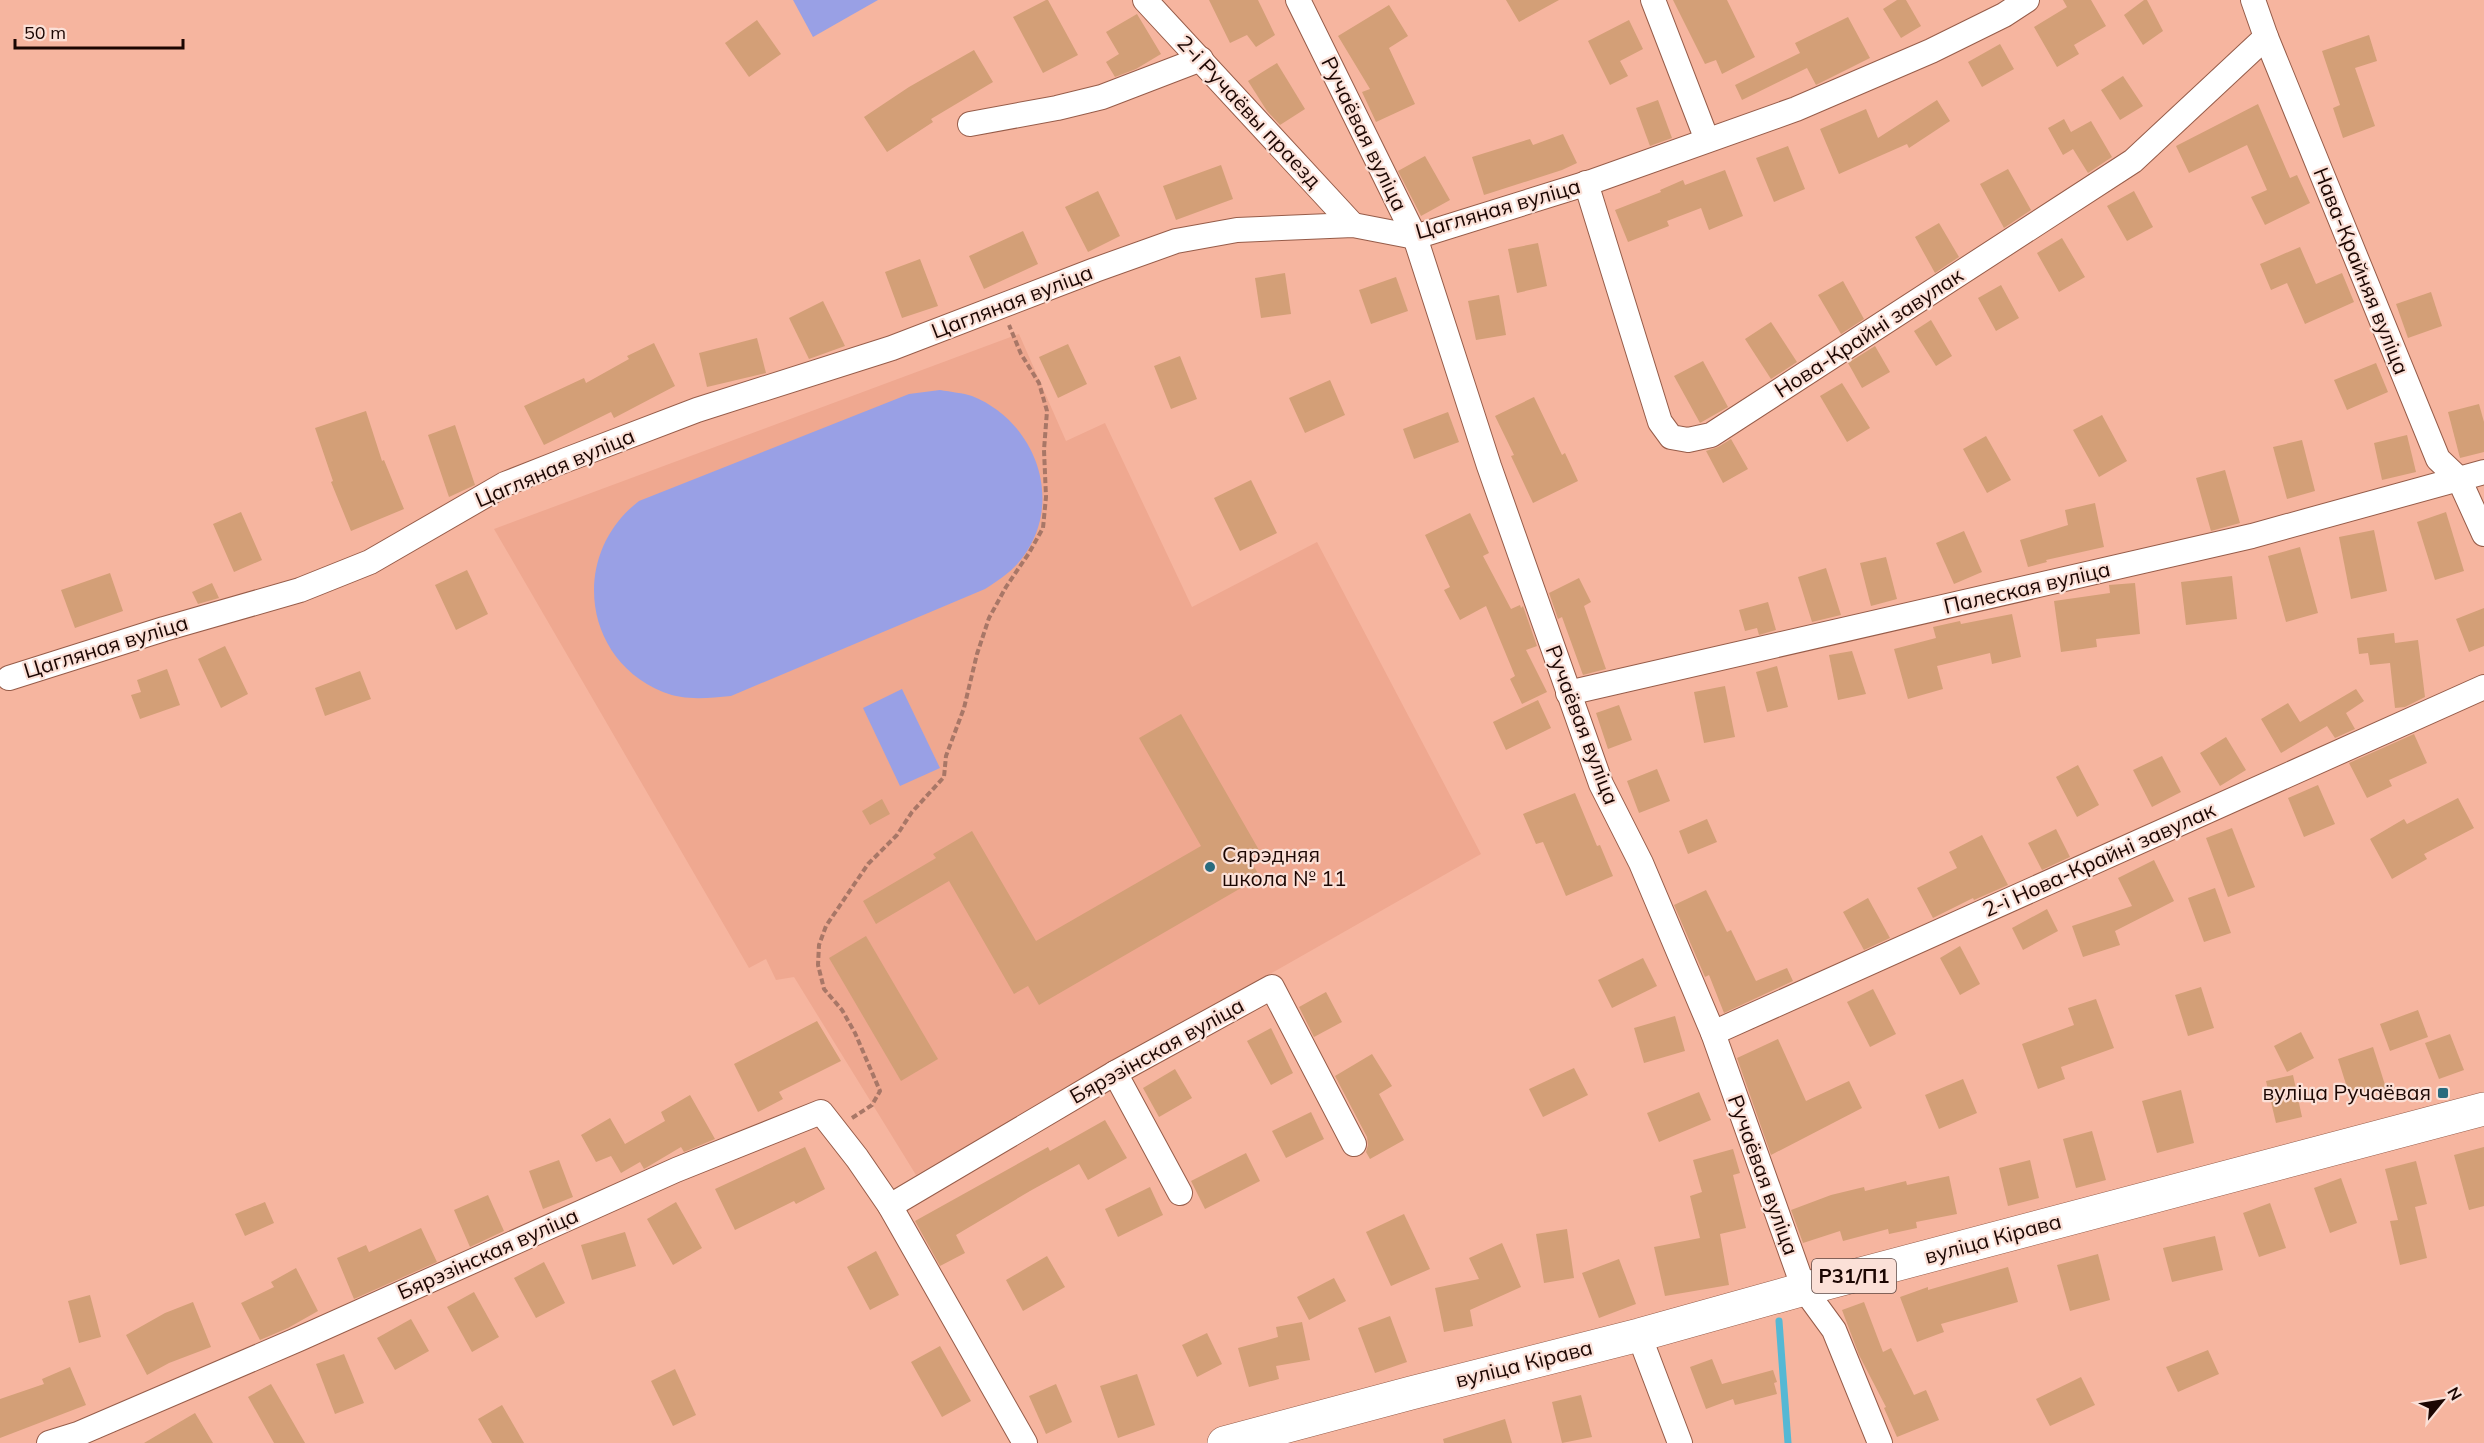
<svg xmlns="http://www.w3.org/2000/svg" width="2484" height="1443" font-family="Mulish,sans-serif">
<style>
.built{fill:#efa890}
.green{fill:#99a0e5}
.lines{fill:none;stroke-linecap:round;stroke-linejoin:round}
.stream{stroke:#55b8d4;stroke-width:7}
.building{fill:#d39f77}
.minor-casing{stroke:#965c49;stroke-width:26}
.primary-casing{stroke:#965c49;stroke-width:34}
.path{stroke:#a87767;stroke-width:4;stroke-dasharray:6 3;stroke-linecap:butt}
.minor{stroke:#fff;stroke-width:24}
.primary{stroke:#fff;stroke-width:33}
.poi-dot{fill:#296b7e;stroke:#fbe0d7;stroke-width:2}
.labels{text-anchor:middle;stroke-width:4.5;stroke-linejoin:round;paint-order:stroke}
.shield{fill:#fbe0d7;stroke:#5e4742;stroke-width:1.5}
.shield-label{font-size:20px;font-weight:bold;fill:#1b0602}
.street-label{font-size:21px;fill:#1b0602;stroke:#fbe0d7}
.poi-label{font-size:21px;fill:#1b0602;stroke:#fbe0d7;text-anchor:start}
</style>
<rect width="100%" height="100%" fill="#f6b59f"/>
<!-- built -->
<polygon class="built" points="1019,334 1066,441 1105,423 1192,607 1317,542 1481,854 916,1175 794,977 776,980 766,959 749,968 494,529"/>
<!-- green -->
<g class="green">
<polygon points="793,0 878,0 813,37"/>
<path d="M940,390C951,392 963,393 972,396C1035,421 1065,500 1023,557C1013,571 999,580 985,589L731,696C708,698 685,701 663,692C581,658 571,553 639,501L909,394Z"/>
<polygon points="902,689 940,768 900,786 863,708"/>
</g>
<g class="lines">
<!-- stream -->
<polyline class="stream" points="1779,1321 1788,1443"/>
</g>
<!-- building -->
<g class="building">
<polygon points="1046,0 1048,0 1078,55 1043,73 1013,17"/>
<polygon points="1209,0 1258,0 1275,35 1256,47 1247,35 1230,43"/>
<polygon points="1506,0 1559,0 1519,22"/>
<polygon points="1673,0 1727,0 1755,57 1722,74 1716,60 1705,64"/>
<polygon points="1897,0 1906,0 1921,26 1901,38 1883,9"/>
<polygon points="2063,0 2091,0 2106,26 2074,45 2079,54 2057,67 2034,27 2067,7"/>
<polygon points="2144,0 2147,0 2163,31 2143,45 2124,15"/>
<polygon points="1389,5 1408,36 1389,48 1415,104 1376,122 1362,92 1370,89 1338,36"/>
<polygon points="1137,14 1161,54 1136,69 1115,77 1106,62 1119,54 1106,32"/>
<polygon points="1848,17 1870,58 1816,85 1807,68 1742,100 1735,85 1800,53 1795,43"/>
<polygon points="757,20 781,54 749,77 725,43"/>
<polygon points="1629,20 1643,49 1620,61 1628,76 1610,85 1588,41"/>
<polygon points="2369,35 2377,61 2355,68 2375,126 2343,138 2333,108 2340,105 2322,51"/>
<polygon points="2000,44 2014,69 1982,87 1968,62"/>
<polygon points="974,50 993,82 931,119 933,122 887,152 864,117 909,87"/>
<polygon points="1277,63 1305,109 1280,125 1267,111 1248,81"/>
<polygon points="2123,76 2143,106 2120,120 2101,90"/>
<polygon points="1658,100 1672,138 1650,146 1636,108"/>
<polygon points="1937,100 1950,121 1909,148 1907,144 1839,174 1820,129 1866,109 1878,138"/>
<polygon points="2258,104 2290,178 2297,175 2310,203 2265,225 2251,197 2267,190 2247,145 2189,173 2176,146"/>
<polygon points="2064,119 2071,132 2091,121 2112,157 2088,173 2073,149 2063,155 2048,128"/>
<polygon points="1563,134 1577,163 1562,170 1484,195 1472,157 1530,139 1533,145"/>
<polygon points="1788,146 1805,189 1774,202 1756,158"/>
<polygon points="1425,156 1450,200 1421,216 1398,171"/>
<polygon points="1221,165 1233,199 1176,220 1163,186"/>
<polygon points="2008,169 2031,210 2004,228 1980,184"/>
<polygon points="1725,170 1743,216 1709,230 1701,208 1667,221 1669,226 1628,242 1615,210 1661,192 1660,190 1683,180 1685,185"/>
<polygon points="1098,191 1120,236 1088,252 1065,207"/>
<polygon points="2134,191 2153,227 2127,241 2107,206"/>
<polygon points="1939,223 1959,257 1935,273 1915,237"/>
<polygon points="1023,231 1038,264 984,289 969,256"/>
<polygon points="2062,238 2085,277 2059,292 2037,253"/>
<polygon points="1538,243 1547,286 1517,293 1508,249"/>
<polygon points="2300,247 2316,284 2342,273 2354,302 2305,324 2287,283 2271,290 2260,264"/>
<polygon points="920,259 938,306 902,318 885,272"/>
<polygon points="1285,273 1291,314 1261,318 1255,278"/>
<polygon points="1396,277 1408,311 1371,324 1359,290"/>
<polygon points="1843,281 1864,319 1841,334 1818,295"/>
<polygon points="2001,285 2019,318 1996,331 1978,298"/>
<polygon points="2431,292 2442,326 2408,338 2396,304"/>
<polygon points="1499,295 1506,335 1476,340 1468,301"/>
<polygon points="823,301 845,346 809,359 789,318"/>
<polygon points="1931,320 1952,356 1936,366 1914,331"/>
<polygon points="1771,322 1797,362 1771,379 1745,339"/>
<polygon points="757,338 766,373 707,387 699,353"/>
<polygon points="654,343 675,386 614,418 611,412 544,445 524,406 584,378 586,383 629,359 627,356"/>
<polygon points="1068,344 1087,384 1058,398 1039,357"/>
<polygon points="1875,346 1890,372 1862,388 1848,363"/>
<polygon points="1180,356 1197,399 1171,409 1154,366"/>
<polygon points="1703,361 1728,407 1700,423 1674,376"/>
<polygon points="2376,363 2388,392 2347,410 2334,380"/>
<polygon points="1330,380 1345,415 1305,433 1289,398"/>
<polygon points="1842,383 1870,428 1847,442 1820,396"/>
<polygon points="1534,397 1562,455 1565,453 1578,481 1533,503 1511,456 1514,455 1495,416"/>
<polygon points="2479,404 2484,422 2484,452 2460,458 2448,412"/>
<polygon points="366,411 382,461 384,460 404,509 351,531 331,482 333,481 315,428"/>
<polygon points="1448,412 1459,442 1414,459 1403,429"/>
<polygon points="2102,415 2127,461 2099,477 2073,430"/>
<polygon points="455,425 475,485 449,497 428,435"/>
<polygon points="2407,435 2416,472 2382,480 2374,443"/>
<polygon points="1986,436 2011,480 1987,493 1963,449"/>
<polygon points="1731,439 1748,469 1723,483 1706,451 1718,447"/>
<polygon points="2302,440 2315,491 2287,499 2273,447"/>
<polygon points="2225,470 2240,523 2211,531 2196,478"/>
<polygon points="1251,480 1277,533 1240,551 1214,498"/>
<polygon points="2095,503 2104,547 2046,560 2047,562 2028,567 2020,540 2068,525 2065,510"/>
<polygon points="241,512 262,560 234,572 213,524"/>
<polygon points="2446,512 2464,571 2435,580 2417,522"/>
<polygon points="1470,513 1489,553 1483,556 1511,609 1520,605 1521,608 1523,606 1537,646 1526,650 1547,692 1522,704 1510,679 1515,676 1486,606 1460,620 1444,590 1450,587 1425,535"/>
<polygon points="2374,530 2387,591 2351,599 2339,537"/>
<polygon points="1964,531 1982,572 1954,584 1936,543"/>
<polygon points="2300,547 2318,613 2286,622 2268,556"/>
<polygon points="1886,557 1897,599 1871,606 1860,563"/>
<polygon points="1826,568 1841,615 1812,622 1798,577"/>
<polygon points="467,570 488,614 456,630 435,585"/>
<polygon points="110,573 123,611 75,628 61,590"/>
<polygon points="2232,576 2237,619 2186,625 2181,582"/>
<polygon points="1579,578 1591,602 1584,606 1606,669 1583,675 1562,617 1558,619 1549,593"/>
<polygon points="212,583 219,598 198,604 192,592"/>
<polygon points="2135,583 2140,634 2096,639 2097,647 2061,652 2054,601 2110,593 2109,585"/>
<polygon points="1768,602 1776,630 1759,635 1757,628 1745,631 1739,610"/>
<polygon points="2484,608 2484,646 2469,652 2456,619"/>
<polygon points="2012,614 2021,657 1992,664 1990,653 1937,666 1943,689 1908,699 1894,649 1936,638 1933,627 1960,621 1961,624"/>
<polygon points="2394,633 2395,643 2418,640 2425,697 2405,707 2395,708 2390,663 2370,665 2368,653 2359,654 2357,638"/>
<polygon points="225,646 248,694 221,708 198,659"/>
<polygon points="1852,651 1866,694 1838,700 1829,655"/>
<polygon points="1777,666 1788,707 1767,712 1756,672"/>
<polygon points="167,669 180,705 140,719 131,695 141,692 137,680"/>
<polygon points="360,671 371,699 325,716 315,688"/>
<polygon points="1725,686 1735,737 1704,743 1694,692"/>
<polygon points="2356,689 2364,701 2346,713 2355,729 2335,738 2327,726 2281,753 2261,719 2288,703 2300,722"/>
<polygon points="1538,700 1551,728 1506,750 1493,722"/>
<polygon points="1619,705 1632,740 1608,749 1596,713"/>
<polygon points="1181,714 1259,850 1248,856 1260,877 1039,1005 1028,986 1014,994 949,881 876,924 863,901 936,858 933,854 972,831 1036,941 1201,846 1139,738"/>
<polygon points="2414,734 2427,763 2389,780 2392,786 2367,798 2349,763"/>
<polygon points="2226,737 2246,770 2220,786 2200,753"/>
<polygon points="2162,756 2181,792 2152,807 2133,770"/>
<polygon points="2078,765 2099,805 2077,817 2056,777"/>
<polygon points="1657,769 1670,801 1639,813 1627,781"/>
<polygon points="2318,785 2335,824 2304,837 2288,798"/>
<polygon points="1575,793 1597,846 1600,845 1613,876 1566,896 1543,842 1536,844 1523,814"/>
<polygon points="2458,798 2474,828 2424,854 2427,859 2392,879 2370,839 2404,819 2407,824"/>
<polygon points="882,799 890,814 870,825 862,811"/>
<polygon points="1707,819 1717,842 1688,854 1679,831"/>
<polygon points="2232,828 2255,887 2228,897 2206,838"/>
<polygon points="2056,829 2070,857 2042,870 2028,843"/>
<polygon points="1982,835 2008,885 1974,900 1973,898 1933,918 1917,888 1957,868 1949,852"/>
<polygon points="2154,860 2174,901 2115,931 2120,945 2083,957 2072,926 2132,906 2118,878"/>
<polygon points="2215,888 2231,933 2204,942 2188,898"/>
<polygon points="1706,890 1727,932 1731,930 1756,981 1787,968 1793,981 1724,1013 1709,975 1705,977 1674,905"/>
<polygon points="1868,898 1890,938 1864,950 1843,912"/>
<polygon points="2047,909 2058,931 2023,950 2012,928"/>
<polygon points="866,936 938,1059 901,1081 829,958"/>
<polygon points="1960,946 1980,984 1960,995 1940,958"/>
<polygon points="1643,958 1657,986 1612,1008 1598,980"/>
<polygon points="2201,987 2214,1028 2188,1036 2175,995"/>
<polygon points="1873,989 1896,1034 1870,1047 1847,1002"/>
<polygon points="1326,992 1342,1022 1314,1037 1299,1007"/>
<polygon points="2096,999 2114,1048 2061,1067 2065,1079 2038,1089 2022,1044 2074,1025 2068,1008"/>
<polygon points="2418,1010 2428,1037 2390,1051 2380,1024"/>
<polygon points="1675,1016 1685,1051 1644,1063 1634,1028"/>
<polygon points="817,1021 841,1061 779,1092 783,1099 758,1112 734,1064"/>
<polygon points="1271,1028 1293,1073 1271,1085 1247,1041"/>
<polygon points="2301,1032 2314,1058 2287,1072 2274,1046"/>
<polygon points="2450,1034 2464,1070 2439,1079 2425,1043"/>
<polygon points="1778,1039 1806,1101 1849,1081 1862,1108 1771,1155 1737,1058"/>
<polygon points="2373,1047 2386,1088 2351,1100 2338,1059"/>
<polygon points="1372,1054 1392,1086 1379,1094 1404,1140 1370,1159 1366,1152 1368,1145 1367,1137 1335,1076"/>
<polygon points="1574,1068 1588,1095 1543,1117 1529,1089"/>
<polygon points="1175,1069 1192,1098 1159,1117 1143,1088"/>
<polygon points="2293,1075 2302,1117 2276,1123 2266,1081"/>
<polygon points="1963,1079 1977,1113 1939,1129 1925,1095"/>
<polygon points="2181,1090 2194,1143 2157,1153 2142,1101"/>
<polygon points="1699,1092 1711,1120 1659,1142 1647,1113"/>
<polygon points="690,1095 715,1139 684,1152 681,1147 644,1169 640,1162 621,1173 611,1156 596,1162 581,1135 610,1118 625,1144 665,1121 661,1112"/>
<polygon points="1311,1112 1324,1139 1286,1158 1272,1131"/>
<polygon points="1105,1120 1127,1158 1088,1180 1079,1164 1030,1191 956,1235 965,1253 940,1266 915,1221 1048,1147 1050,1151"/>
<polygon points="2092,1131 2106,1180 2076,1188 2063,1139"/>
<polygon points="805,1147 825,1189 796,1204 794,1201 735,1230 715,1189"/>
<polygon points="2484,1147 2484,1206 2469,1210 2454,1155"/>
<polygon points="1733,1149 1740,1173 1733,1175 1746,1228 1720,1234 1729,1285 1665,1296 1654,1247 1700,1238 1690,1196 1702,1192 1693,1160"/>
<polygon points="1246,1153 1260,1181 1205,1209 1191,1181"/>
<polygon points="559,1160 573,1197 543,1209 529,1171"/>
<polygon points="2030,1160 2039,1198 2008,1206 1999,1168"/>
<polygon points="2416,1161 2427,1204 2415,1207 2427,1258 2400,1265 2390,1221 2398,1220 2385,1169"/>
<polygon points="1949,1176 1957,1214 1916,1222 1917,1228 1889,1234 1888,1229 1843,1241 1840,1231 1803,1243 1791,1210 1831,1195 1864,1187 1865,1191 1906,1181 1907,1185"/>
<polygon points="2341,1178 2357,1223 2330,1233 2314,1188"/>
<polygon points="1150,1187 1163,1215 1118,1237 1105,1209"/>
<polygon points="488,1195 504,1231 470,1247 454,1210"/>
<polygon points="265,1202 274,1223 245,1236 235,1214"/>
<polygon points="676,1202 702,1248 673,1265 647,1219"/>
<polygon points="2270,1203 2286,1248 2259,1257 2243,1213"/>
<polygon points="1404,1214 1430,1269 1391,1286 1366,1232"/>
<polygon points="421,1228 437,1262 354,1299 337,1258 366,1245 369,1252"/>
<polygon points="1567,1229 1574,1278 1544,1283 1536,1234"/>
<polygon points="625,1232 636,1266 592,1280 581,1245"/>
<polygon points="2215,1236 2223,1270 2172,1282 2163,1248"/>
<polygon points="1502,1243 1521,1287 1470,1310 1473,1326 1444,1332 1435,1288 1479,1279 1469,1258"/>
<polygon points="876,1251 899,1295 870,1310 847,1267"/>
<polygon points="2098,1254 2110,1300 2070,1311 2057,1265"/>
<polygon points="1047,1256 1065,1287 1023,1311 1006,1280"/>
<polygon points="1619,1259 1636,1304 1599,1318 1582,1273"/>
<polygon points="544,1262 565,1303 536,1318 514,1278"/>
<polygon points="2008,1267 2018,1302 1941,1324 1944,1332 1917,1342 1900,1297 1928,1287 1928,1290"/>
<polygon points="296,1268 318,1311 288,1328 260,1340 241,1303 274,1287 271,1282"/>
<polygon points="1334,1278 1346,1301 1309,1320 1297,1297"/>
<polygon points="474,1292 499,1337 472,1352 447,1307"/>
<polygon points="90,1295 101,1337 79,1343 68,1301"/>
<polygon points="193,1302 211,1347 169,1363 147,1375 126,1335 165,1313"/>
<polygon points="1864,1302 1883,1352 1891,1348 1914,1395 1926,1390 1939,1420 1897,1437 1884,1408 1886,1407 1859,1355 1842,1310"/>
<polygon points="1390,1316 1407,1362 1375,1373 1358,1328"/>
<polygon points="411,1319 429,1351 395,1370 377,1338"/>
<polygon points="1302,1322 1310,1360 1276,1366 1279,1379 1249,1387 1238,1348 1278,1337 1276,1327"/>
<polygon points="1207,1333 1222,1364 1197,1377 1182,1345"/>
<polygon points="940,1346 971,1401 942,1417 911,1362"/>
<polygon points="2208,1350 2219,1374 2178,1392 2166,1367"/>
<polygon points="344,1354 364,1403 335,1414 316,1364"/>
<polygon points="1712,1359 1722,1384 1773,1370 1777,1382 1774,1383 1777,1394 1735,1405 1733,1399 1706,1409 1690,1367"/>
<polygon points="70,1367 86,1405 0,1438 0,1399 44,1384 42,1379"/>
<polygon points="675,1369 696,1415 673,1426 651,1381"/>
<polygon points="1137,1374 1155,1425 1118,1438 1100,1386"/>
<polygon points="2081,1377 2095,1405 2050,1426 2036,1399"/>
<polygon points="271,1384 305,1443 274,1443 248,1397"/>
<polygon points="1056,1384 1072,1422 1046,1434 1029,1396"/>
<polygon points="1581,1395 1592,1437 1562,1443 1552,1402"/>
<polygon points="502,1405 524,1443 492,1443 478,1419"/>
<polygon points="195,1413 213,1443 144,1443"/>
<polygon points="1505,1419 1512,1443 1444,1443 1443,1439"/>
</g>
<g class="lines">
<defs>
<g id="minor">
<polyline points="1145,0 1353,225"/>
<polyline points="1298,0 1415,237 1489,466 1601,784 1641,863 1713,1033 1804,1289 1834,1330 1880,1443"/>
<polyline points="1653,0 1707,140"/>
<polyline points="2253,0 2266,37 2438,459 2459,479 2484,534"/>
<polyline points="970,124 1057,108 1102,97 1201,59"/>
<polyline points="1586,183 1660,422 1671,437 1688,440 1711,435 2133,161 2266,37"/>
<polyline points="9,678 164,629 300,590 370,562 505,484 566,460 697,410 892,348 1095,270 1176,241 1237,230 1353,225 1415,237 1591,182 1796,109 1931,51 2004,15 2027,0"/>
<polyline points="1568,693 2252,536 2484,472"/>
<polyline points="1713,1033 2484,687"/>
<polyline points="1115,1073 1180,1193"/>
<polyline points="890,1206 1115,1073 1272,987 1354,1144"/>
<polyline points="1639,1335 1680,1443"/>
<polyline points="49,1443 78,1434 299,1339 676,1170 821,1112 857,1158 890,1206 1025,1443"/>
</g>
<polyline id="primary" points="1224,1443 1411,1393 1639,1335 1804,1289 2484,1109"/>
</defs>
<!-- minor casing -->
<use href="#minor" class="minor-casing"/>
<!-- primary casing -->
<use href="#primary" class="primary-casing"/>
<!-- path -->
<polyline class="path" points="852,1118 872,1105 880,1091 855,1033 842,1010 824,989 818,965 819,945 826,926 868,864 897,835 912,812 944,777 946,756 964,708 977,654 989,618 1006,587 1029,553 1043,528 1046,497 1044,450 1047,411 1039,383 1021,354 1009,325"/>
<!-- minor -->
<use href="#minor" class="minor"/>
<!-- primary -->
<use href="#primary" class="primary"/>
</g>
<!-- markers -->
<g class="poi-dot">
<circle cx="1210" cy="867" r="6"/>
<rect x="2437" y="1087" width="12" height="12" rx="3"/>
</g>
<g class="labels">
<!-- shield labels -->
<rect class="shield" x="1812" y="1259" width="84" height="34" rx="4.5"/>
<g class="shield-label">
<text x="1854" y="1283">Р31/П1</text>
</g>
<!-- street labels -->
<g class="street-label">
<text transform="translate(1249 112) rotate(47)" y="7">2-і Ручаёвы праезд</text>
<text transform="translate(1364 134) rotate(64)" y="7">Ручаёвая вуліца</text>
<text transform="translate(1498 209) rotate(-16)" y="7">Цагляная вуліца</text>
<text transform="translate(2361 271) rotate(68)" y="7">Нава-Крайняя вуліца</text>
<text transform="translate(1012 302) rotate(-21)" y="7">Цагляная вуліца</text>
<text transform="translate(1869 333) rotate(-33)" y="7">Нова-Крайні завулак</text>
<text transform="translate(555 468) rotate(-23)" y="7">Цагляная вуліца</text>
<text transform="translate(2027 588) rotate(-13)" y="7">Палеская вуліца</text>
<text transform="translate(106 647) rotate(-17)" y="7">Цагляная вуліца</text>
<text transform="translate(1582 725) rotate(69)" y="7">Ручаёвая вуліца</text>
<text transform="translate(2099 860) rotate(-24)" y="7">2-і Нова-Крайні завулак</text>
<text transform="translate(1157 1051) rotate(-29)" y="7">Бярэзінская вуліца</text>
<text transform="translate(1763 1175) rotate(70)" y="7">Ручаёвая вуліца</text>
<text transform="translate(1993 1239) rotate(-15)" y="7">вуліца Кірава</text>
<text transform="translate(488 1254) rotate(-24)" y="7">Бярэзінская вуліца</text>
<text transform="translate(1524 1364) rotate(-14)" y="7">вуліца Кірава</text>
</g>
<!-- poi labels -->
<g class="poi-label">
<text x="1222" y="862">Сярэдняя<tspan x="1222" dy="24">школа № 11</tspan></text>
<text x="2431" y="1100" text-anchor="end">вуліца Ручаёвая</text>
</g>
</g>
<!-- north arrow -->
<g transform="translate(2442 1401) rotate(60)" stroke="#fbe0d7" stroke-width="4.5" paint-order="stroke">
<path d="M0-4.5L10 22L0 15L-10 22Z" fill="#1b0602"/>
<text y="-9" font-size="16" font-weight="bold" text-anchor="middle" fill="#1b0602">N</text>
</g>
<!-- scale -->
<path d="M15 39v9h168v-9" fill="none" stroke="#1b0602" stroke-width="3"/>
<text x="24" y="39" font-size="18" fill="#1b0602" stroke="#fbe0d7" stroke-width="4.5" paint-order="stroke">50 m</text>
</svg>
